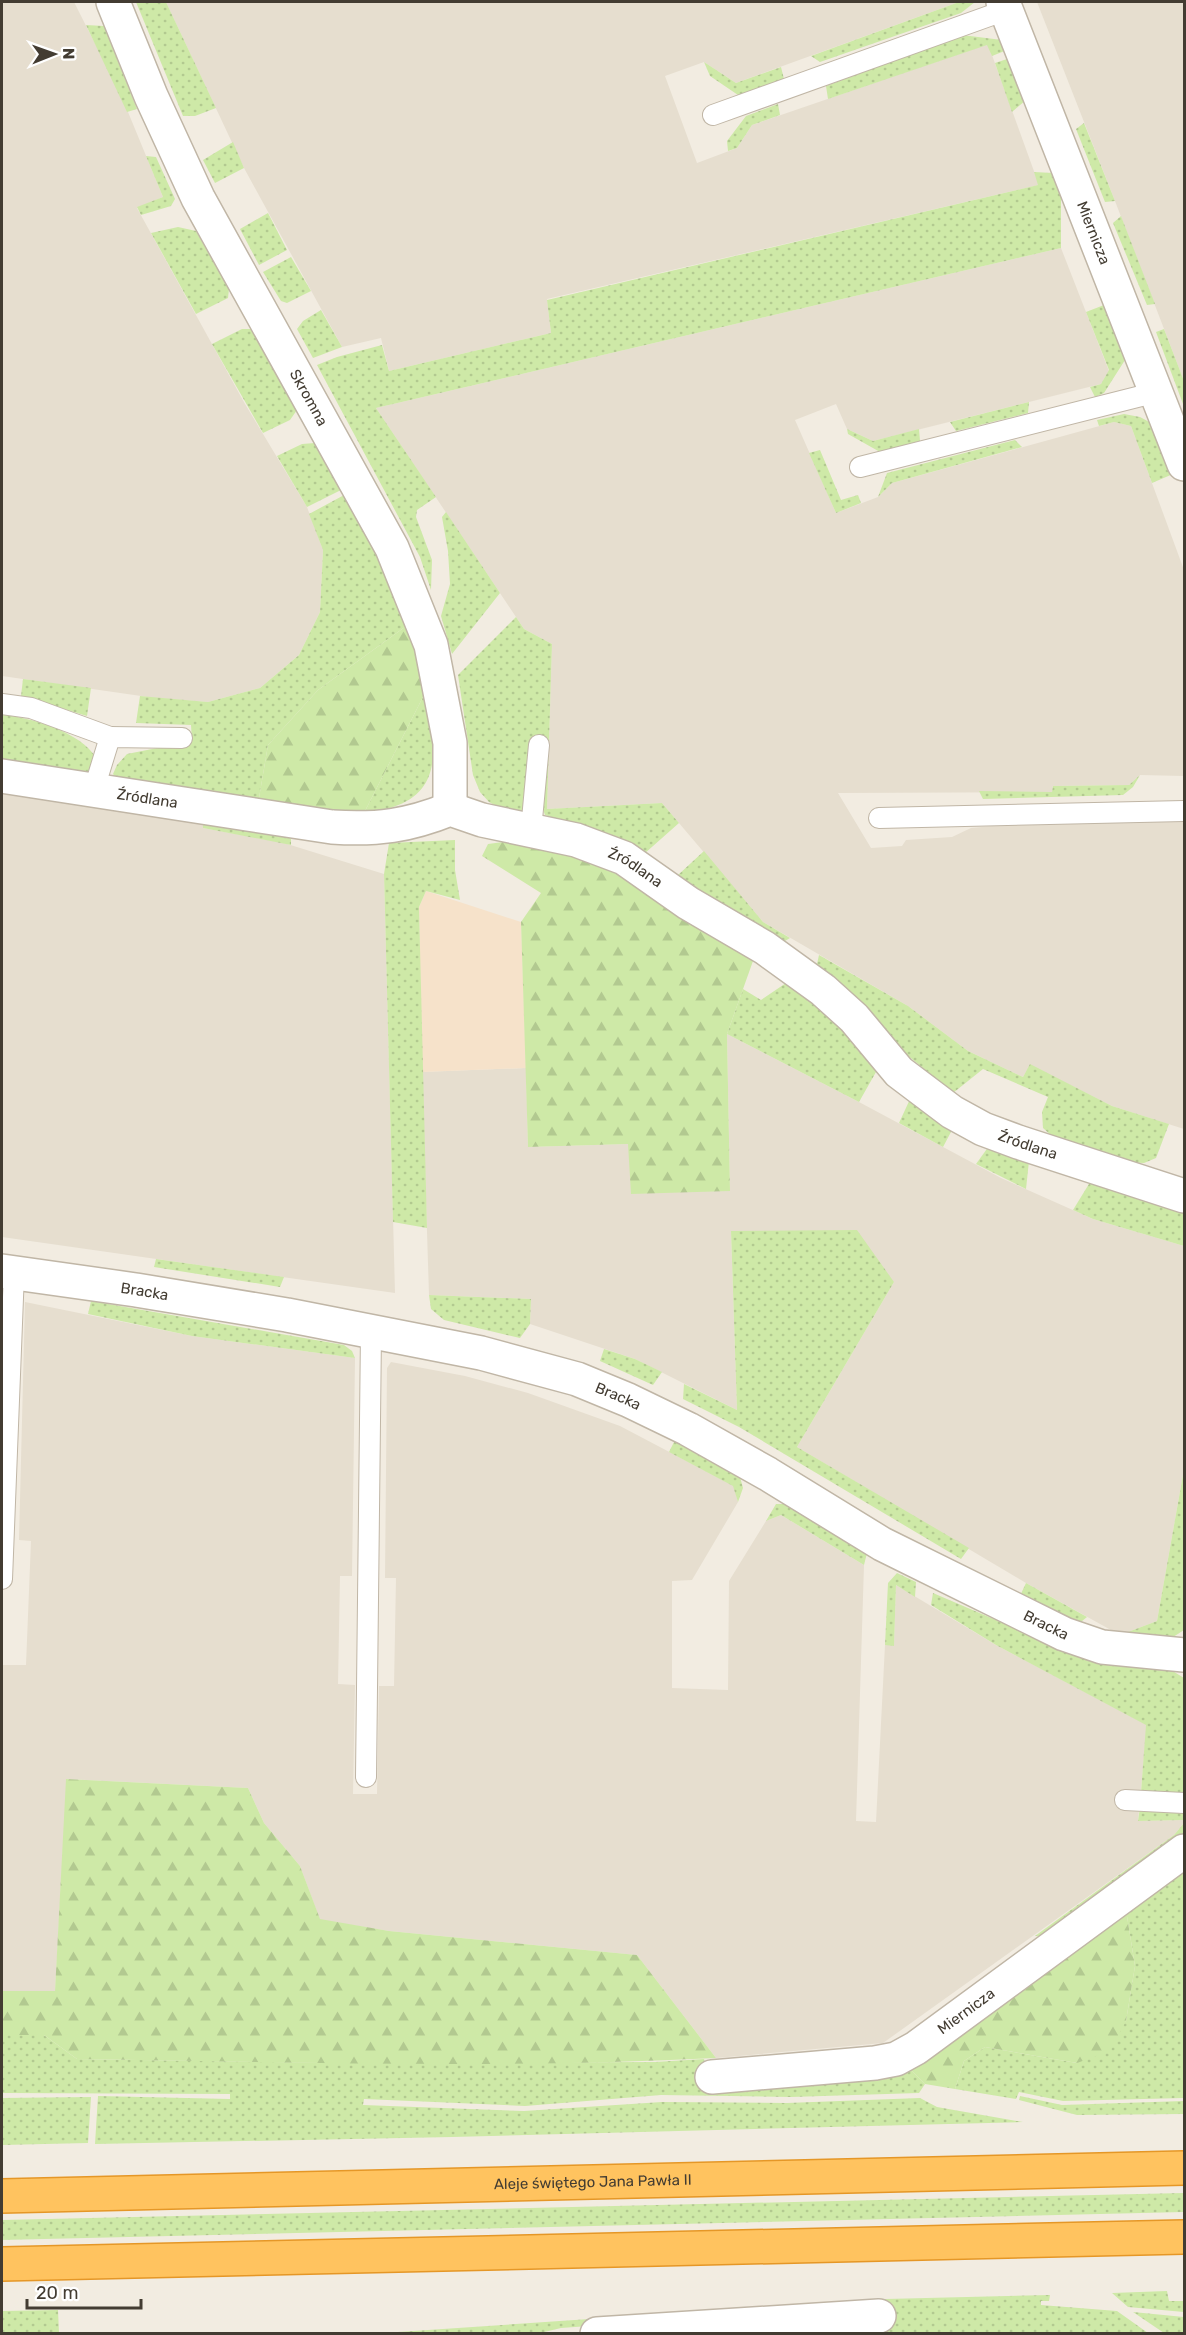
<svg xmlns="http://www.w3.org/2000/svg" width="1186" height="2335" font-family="Rubik,sans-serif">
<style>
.residential{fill:#e6decf}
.commercial{fill:#f6e2ca}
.grass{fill:url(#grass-dots)}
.forest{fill:url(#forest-firs)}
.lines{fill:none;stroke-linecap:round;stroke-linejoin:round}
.lane-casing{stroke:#c0b6a6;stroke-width:22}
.street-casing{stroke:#c0b6a6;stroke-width:36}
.highway-casing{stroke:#e59727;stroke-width:36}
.lane{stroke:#fff;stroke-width:20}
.street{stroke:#fff;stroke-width:33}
.highway{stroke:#ffc35f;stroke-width:33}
.labels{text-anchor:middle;stroke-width:4.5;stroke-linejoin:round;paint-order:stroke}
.street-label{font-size:15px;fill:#433c32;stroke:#fff}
</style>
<defs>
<pattern id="grass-dots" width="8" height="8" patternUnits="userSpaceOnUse" patternTransform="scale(1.5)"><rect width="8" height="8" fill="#cee9a7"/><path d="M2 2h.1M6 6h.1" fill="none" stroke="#b2c990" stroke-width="1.8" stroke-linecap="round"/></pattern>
<pattern id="forest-firs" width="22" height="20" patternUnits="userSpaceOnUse" patternTransform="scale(1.5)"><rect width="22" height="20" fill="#cee9a7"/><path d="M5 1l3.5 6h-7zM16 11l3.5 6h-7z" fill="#b2c990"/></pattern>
</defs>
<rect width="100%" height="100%" fill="#f2ece1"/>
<!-- residential -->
<g class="residential">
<polygon points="2,2 74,2 121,95 163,197 137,208 245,404 307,507 323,550 320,612 299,655 260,688 208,702 155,698 2,676"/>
<polygon points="166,2 959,2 736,83 704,62 665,76 697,163 737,148 752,125 988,44 1039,185 547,299 551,333 389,371 381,338 342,347 244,168"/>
<polygon points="1037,2 1184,2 1184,381 1115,201"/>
<polygon points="1061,248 1109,371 1101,384 873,441 847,429 836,404 795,420 836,513 878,497 892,483 1114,422 1131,426 1184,570 1184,776 1140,775 1129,785 1053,786 1052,792 838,793 871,848 902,846 906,840 952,837 971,828 992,826 1184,821 1184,1129 1112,1106 1030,1065 1023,1077 968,1051 908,1006 763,922 662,803 547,809 552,644 524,629 376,408"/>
<polygon points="2,793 203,821 203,828 284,843 384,874 395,1293 2,1237"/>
<polygon points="727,1034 859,1102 1001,1178 1093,1219 1184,1246 1184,1469 1157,1621 1120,1635 1026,1583 797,1447 894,1282 731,1232 737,1410 635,1359 530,1324 531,1299 429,1295 422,1072 526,1068 528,1147 628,1144 730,1191"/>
<polygon points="25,1302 192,1336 355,1358 352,1576 340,1576 338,1684 355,1685 353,1794 377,1794 379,1686 394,1686 396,1578 385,1578 387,1368 391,1362 465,1376 528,1393 620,1426 734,1486 738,1502 692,1580 672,1581 672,1688 728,1690 729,1581 766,1521 781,1515 864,1565 856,1821 876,1822 885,1645 894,1645 896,1585 996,1645 1147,1725 1138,1821 1184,1820 1184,1823 1174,1835 883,2043 716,2058 637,1955 389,1931 320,1920 300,1866 264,1823 248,1788 67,1779 55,1992 2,1991 2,1665 26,1665 31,1541 19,1540"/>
</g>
<!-- commercial -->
<polygon class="commercial" points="426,891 521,922 526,1068 422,1072 419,907"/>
<!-- grass -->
<g class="grass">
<polygon points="136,2 166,2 216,108 195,116 183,116"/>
<polygon points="959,2 975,2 961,13 820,62 811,56"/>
<polygon points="86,25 104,26 137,109 127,112"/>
<polygon points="962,35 1002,40 1007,50 992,56 987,45 828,99 826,86"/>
<polygon points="1010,58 1026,100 1012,112 995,63"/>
<polygon points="704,62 736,83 781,67 784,79 738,95 710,76"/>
<polygon points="778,104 780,115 752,125 737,148 728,151 727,141 746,116"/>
<polygon points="1084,123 1115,201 1105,202 1076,129"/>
<polygon points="233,142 244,168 215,183 203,160"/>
<polygon points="146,156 156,157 175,199 171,206 141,215 137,207 163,197"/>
<polygon points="1034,172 1053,173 1061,195 1061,248 376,408 436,497 417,510 416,517 432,560 431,590 420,557 317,365 337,357 382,345 389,371 551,333 547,300 1038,185"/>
<polygon points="268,213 287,250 259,265 240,229"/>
<polygon points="1121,216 1155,304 1147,305 1113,223"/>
<polygon points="178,227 196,231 229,289 228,298 196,314 151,233"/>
<polygon points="291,257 311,291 287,303 281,301 263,272"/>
<polygon points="1104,305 1125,360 1104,393 1095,397 1090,387 1101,384 1109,370 1086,312"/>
<polygon points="321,310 342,347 313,358 297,329 303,321"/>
<polygon points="242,329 252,329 297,410 290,420 263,433 212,344"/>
<polygon points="1164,329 1184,381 1184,403 1183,404 1156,332"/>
<polygon points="1029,402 1028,413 956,431 950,422"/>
<polygon points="1124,414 1140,417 1153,424 1173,474 1152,483 1131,426 1114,422 1099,426 1097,420"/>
<polygon points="847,429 873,441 919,429 920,441 880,452 848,434"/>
<polygon points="1015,440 1022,447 892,483 878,497 887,473"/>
<polygon points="315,443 343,489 307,507 277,456 302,444"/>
<polygon points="820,450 841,500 858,495 861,503 836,513 809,453"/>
<polygon points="346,494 384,562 409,624 318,690 268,745 258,804 119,782 113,774 117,765 127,754 192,741 191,725 136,723 140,696 208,702 260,688 299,655 320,612 323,550 309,514"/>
<polygon points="446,512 500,593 452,654 441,616 450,584 448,551 442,517"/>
<polygon points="516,617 524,629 552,644 547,809 662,803 679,823 644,854 595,831 545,815 543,809 525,814 502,809 489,802 480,792 473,775 458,675"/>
<polygon points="23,679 91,688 87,716 21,696"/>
<path d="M426,691C432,735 449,789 393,807C385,810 374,810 365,811Z"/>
<path d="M2,715C30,717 81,732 96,758L94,767L86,772L64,771L2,764Z"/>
<polygon points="1140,775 1133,787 1123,795 983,799 979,791 1052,792 1053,786 1129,785"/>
<polygon points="203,821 285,835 291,839 291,845 203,828"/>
<polygon points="455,840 455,870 460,900 426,891 419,907 427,1228 393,1222 384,874 389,843"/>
<polygon points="704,851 763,922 790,938 780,944 678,875"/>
<polygon points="819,955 908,1006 968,1051 1023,1077 1030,1064 1112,1106 1169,1124 1156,1158 1144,1163 1124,1162 1054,1138 1043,1128 1042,1112 1048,1097 983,1069 953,1093 906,1054 878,1024 822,973 817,964"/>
<polygon points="789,981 847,1031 876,1072 859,1102 727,1034 743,989 761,1000"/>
<polygon points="911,1097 940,1116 951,1132 943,1147 899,1123"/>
<polygon points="989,1146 1029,1161 1026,1189 976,1164"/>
<polygon points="1092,1179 1184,1208 1184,1246 1093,1219 1073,1210"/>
<polygon points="857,1230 894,1282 797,1447 969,1548 961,1559 739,1427 683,1399 684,1384 737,1410 731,1231"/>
<polygon points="156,1259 284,1277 280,1287 154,1267"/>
<polygon points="429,1295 531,1299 530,1324 520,1338 444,1320 431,1309"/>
<polygon points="91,1301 344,1345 352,1351 355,1358 192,1336 88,1314"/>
<polygon points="604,1349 635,1359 662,1372 653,1385 600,1361"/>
<polygon points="675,1440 740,1477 743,1488 738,1502 733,1486 669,1452"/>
<polygon points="1184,1469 1184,1630 1170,1639 1120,1635 1157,1621"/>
<polygon points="776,1504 784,1504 867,1553 864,1565 781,1515 766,1521"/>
<polygon points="897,1573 916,1582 915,1597 896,1585 894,1646 885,1645 888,1583"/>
<polygon points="1026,1583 1087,1617 1076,1626 1019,1598"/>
<polygon points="933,1593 1052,1644 1171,1670 1184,1678 1184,1795 1141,1792 1146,1725 996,1645 931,1605"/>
<polygon points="1140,1807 1184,1810 1184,1820 1138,1821"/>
<polygon points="1184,1823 1184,1838 1052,1937 1035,1936 1174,1835"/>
<polygon points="1184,1867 1184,2098 1063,2101 1019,2092 1016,2099 955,2089 964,2061 985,2047 1077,2063 1126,2021 1135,1966 1126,1910"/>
<polygon points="2,2035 44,2035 77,2059 345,2063 655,2062 704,2059 710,2088 908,2067 925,2084 919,2093 791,2097 661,2095 525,2106 364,2099 363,2105 524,2111 662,2102 787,2103 920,2098 937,2107 1023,2122 452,2137 95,2144 98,2096 230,2099 230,2094 2,2093"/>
<polygon points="1020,2096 1062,2105 1184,2101 1184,2114 1077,2115 1019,2100"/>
<polygon points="91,2097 88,2143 2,2145 2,2098"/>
<polygon points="1184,2193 1184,2212 2,2240 2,2220"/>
<polygon points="1167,2291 1169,2301 1184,2301 1184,2312 1128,2307 1112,2293"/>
<polygon points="1050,2295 1049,2301 1041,2301 1041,2305 1117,2311 1148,2333 740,2333 687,2319 561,2328 536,2334 368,2334 885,2299"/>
<polygon points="58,2310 59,2333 2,2333 2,2311"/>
<polygon points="1133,2312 1184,2317 1184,2333 1164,2333"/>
</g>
<!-- forest -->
<g class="forest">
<polygon points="409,624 426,691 365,811 326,811 258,804 268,745 318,690"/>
<polygon points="503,842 555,849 618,870 679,914 753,961 727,1034 730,1191 631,1194 628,1144 528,1147 521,922 541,893 482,856 488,844"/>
<path d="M66,1779L248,1788L264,1823L300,1866L320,1919L389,1931L637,1955L716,2058C504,2069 290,2062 77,2059L44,2035H2V1991H55Z"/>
<polygon points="1126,1910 1135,1966 1126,2021 1110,2051 1077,2063 985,2047 964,2061 955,2089 925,2084 908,2067"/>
</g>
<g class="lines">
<defs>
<g id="lane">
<polyline points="713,115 1006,10"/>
<polyline points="860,467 1157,392"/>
<polyline points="2,704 31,708 110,737"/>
<polyline points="94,789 110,737 182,738"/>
<polyline points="879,818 1184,811"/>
<polyline points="531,830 539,745"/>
<polyline points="2,1579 14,1272"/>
<polyline points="366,1777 371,1332"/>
<polyline points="1125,1800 1184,1803"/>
</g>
<g id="street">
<path id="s1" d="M113,2L151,96L198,198L392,548L431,645L450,743V809"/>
<path id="s2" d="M1003,2L1184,464"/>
<path id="s3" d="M2,776L332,827C377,830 408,826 450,809L482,820L576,840L624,858L688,903L765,948L823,990L854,1018L899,1072L952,1112L983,1129L1018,1142L1184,1196"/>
<path id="s4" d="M2,1271L136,1290L287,1315L481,1353L577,1379L628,1400L688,1429L768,1474L882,1544L1064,1634L1102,1647L1184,1655"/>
<path id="s5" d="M712,2077L875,2063L896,2059L916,2048L1184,1851"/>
<polyline points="597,2334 879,2316"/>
</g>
<g id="highway">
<path id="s6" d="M2,2196L1184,2168"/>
<polyline points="2,2264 1184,2237"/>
</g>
</defs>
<!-- lane casing -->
<use href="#lane" class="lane-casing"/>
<!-- street casing -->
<use href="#street" class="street-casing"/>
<!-- highway casing -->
<use href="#highway" class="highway-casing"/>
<!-- lane -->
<use href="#lane" class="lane"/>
<!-- street -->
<use href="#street" class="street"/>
<!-- highway -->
<use href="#highway" class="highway"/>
</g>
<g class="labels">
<!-- street labels -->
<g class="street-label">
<text dy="5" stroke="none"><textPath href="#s2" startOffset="248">Miernicza</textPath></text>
<text dy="5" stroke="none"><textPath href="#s1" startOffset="442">Skromna</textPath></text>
<text dy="5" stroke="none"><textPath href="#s3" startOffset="147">Źródlana</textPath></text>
<text dy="5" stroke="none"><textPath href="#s3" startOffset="650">Źródlana</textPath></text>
<text dy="5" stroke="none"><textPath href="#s3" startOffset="1136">Źródlana</textPath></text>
<text dy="5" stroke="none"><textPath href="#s4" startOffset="144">Bracka</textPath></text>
<text dy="5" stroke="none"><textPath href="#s4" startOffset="630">Bracka</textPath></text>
<text dy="5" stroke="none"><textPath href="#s4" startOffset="1116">Bracka</textPath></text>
<text dy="5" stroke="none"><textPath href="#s5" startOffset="270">Miernicza</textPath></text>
<text dy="5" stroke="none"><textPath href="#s6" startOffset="591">Aleje świętego Jana Pawła II</textPath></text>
</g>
</g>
<!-- border -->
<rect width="1186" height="2335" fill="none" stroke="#433c32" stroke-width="6"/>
<!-- north arrow -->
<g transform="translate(54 54) rotate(89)" stroke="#ffffff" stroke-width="4.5" paint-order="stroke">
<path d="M0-4.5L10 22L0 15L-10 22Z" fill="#433c32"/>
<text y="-9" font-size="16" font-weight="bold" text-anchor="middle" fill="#433c32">N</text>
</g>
<!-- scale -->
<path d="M27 2299v9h114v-9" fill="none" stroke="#433c32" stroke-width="3"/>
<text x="36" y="2299" font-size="18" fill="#433c32" stroke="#ffffff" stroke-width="4.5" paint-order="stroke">20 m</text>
</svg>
